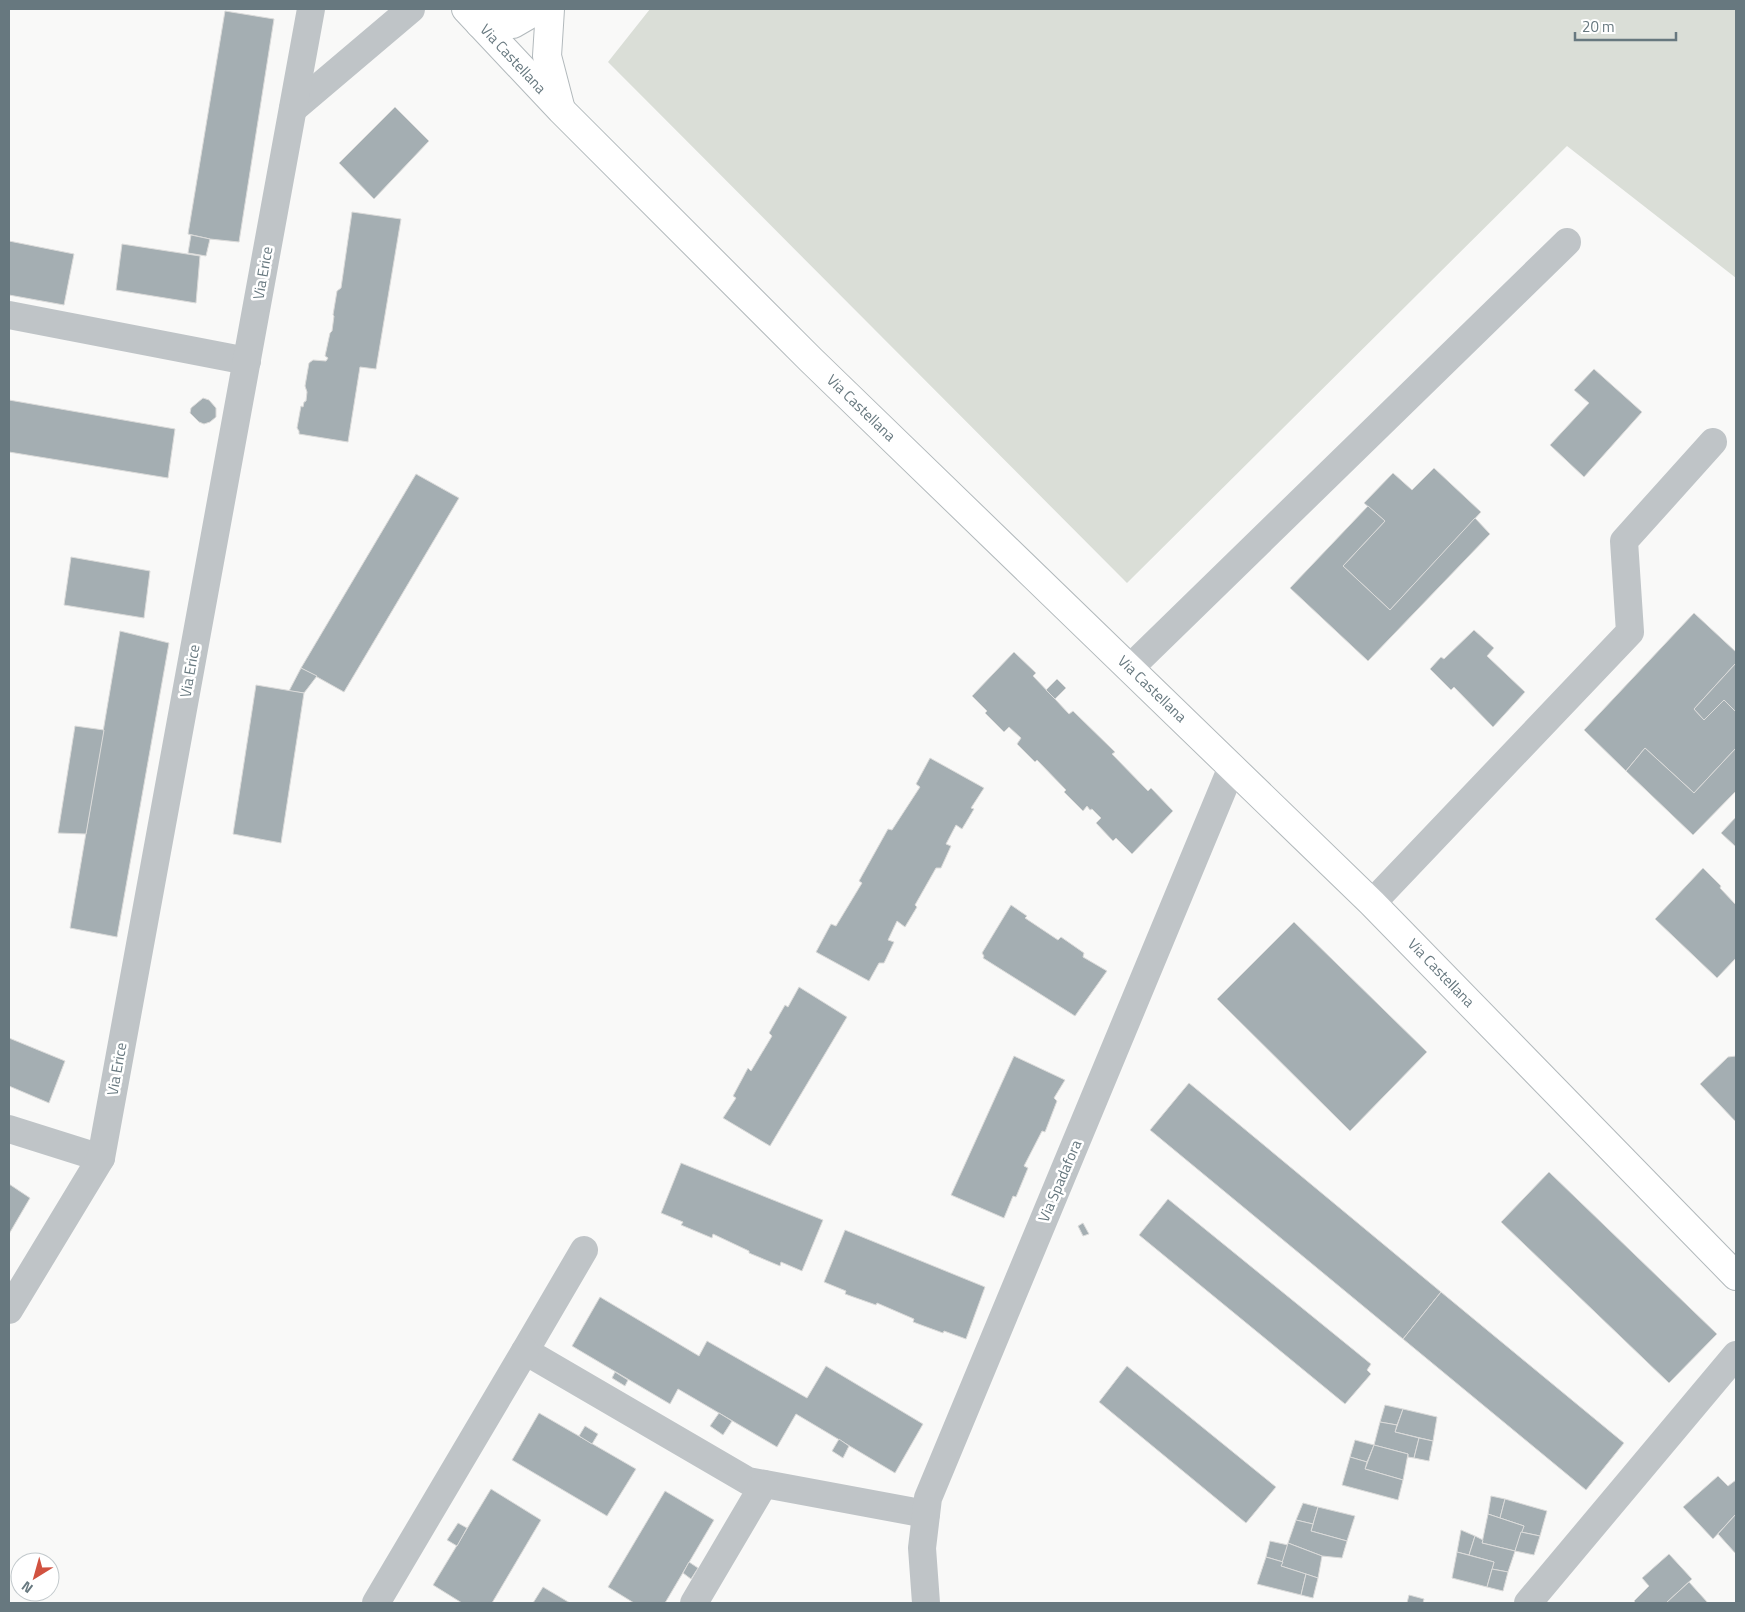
<svg xmlns="http://www.w3.org/2000/svg" width="1745" height="1612" font-family="'Titillium Web',sans-serif">
<style>
.green{fill:#daded7}
.building{fill:#a4aeb2;stroke:#dbdbda}
.lines{fill:none;stroke-linecap:round;stroke-linejoin:round}
.secondary-casing{stroke:#b2b9bc;stroke-width:30}
.street{stroke:#bfc4c7;stroke-width:28}
.secondary{stroke:#fff;stroke-width:28}
.labels{text-anchor:middle;stroke-width:5;stroke-linejoin:round;paint-order:stroke}
.street-label{font-size:15px;fill:#67787f;stroke:#fff}
</style>
<rect width="100%" height="100%" fill="#f9f9f8"/>
<!-- green -->
<polygon class="green" points="650,9 1736,9 1736,278 1567,146 1127,583 608,62"/>
<!-- building -->
<g class="building">
<polygon points="225,11 274,19 239,242 210,239 188,234"/>
<polygon points="395,107 429,141 374,199 339,163"/>
<polygon points="352,212 401,219 376,369 360,367 348,442 299,434 299,431 297,428 301,406 303,407 304,402 306,401 307,392 305,386 309,363 313,360 326,361 328,358 325,356 330,333 332,331 334,316 333,315 337,291 341,288"/>
<polygon points="191,235 210,239 206,256 188,253"/>
<polygon points="9,241 74,254 64,305 9,295"/>
<polygon points="122,244 200,256 196,303 116,290"/>
<polygon points="1594,369 1642,412 1584,477 1550,445 1589,403 1574,390"/>
<polygon points="203,398 209,400 216,408 216,417 210,422 204,424 199,422 190,413 191,408"/>
<polygon points="9,400 175,429 168,478 9,452"/>
<polygon points="1434,468 1481,512 1390,610 1343,566 1385,521 1364,503 1393,473 1412,490"/>
<polygon points="416,474 459,498 344,692 301,668"/>
<polygon points="1368,506 1385,521 1343,566 1390,610 1475,518 1490,534 1368,661 1290,588"/>
<polygon points="71,557 150,571 144,618 64,605"/>
<polygon points="1694,613 1736,652 1736,663 1694,709 1704,720 1724,700 1736,712 1736,748 1694,793 1645,748 1626,771 1584,730"/>
<polygon points="1474,630 1494,648 1487,656 1525,692 1493,727 1454,687 1451,690 1430,669 1441,657 1444,659"/>
<polygon points="120,631 169,643 117,937 70,928"/>
<polygon points="1014,652 1036,673 1033,676 1055,699 1069,714 1073,711 1115,752 1112,754 1148,791 1151,788 1173,811 1132,854 1116,838 1113,841 1096,823 1101,818 1092,809 1090,810 1087,806 1083,811 1064,792 1066,790 1037,760 1035,762 1017,744 1021,738 1009,727 1004,732 985,713 987,711 972,696"/>
<polygon points="1736,663 1736,712 1724,700 1704,720 1694,709"/>
<polygon points="301,668 317,676 304,693 289,691"/>
<polygon points="1057,679 1066,688 1055,699 1046,690"/>
<polygon points="256,685 304,693 281,843 233,834"/>
<polygon points="75,726 104,730 86,834 58,833"/>
<polygon points="1645,748 1694,793 1736,748 1736,791 1693,835 1626,771"/>
<polygon points="930,758 984,788 971,808 974,809 962,829 956,825 946,844 951,846 941,868 936,868 915,905 917,907 905,927 897,921 888,940 894,942 884,963 879,963 869,981 816,952 831,924 836,926 862,883 859,881 888,829 892,830 920,787 916,784"/>
<polygon points="1736,817 1736,847 1721,833"/>
<polygon points="1703,868 1721,886 1720,888 1736,905 1736,958 1717,978 1655,919"/>
<polygon points="1011,905 1027,916 1025,918 1058,940 1061,937 1084,953 1083,957 1107,971 1075,1016 983,958 984,956 982,953"/>
<polygon points="1294,922 1427,1052 1350,1131 1217,999"/>
<polygon points="799,987 847,1017 770,1146 723,1118 736,1098 733,1096 748,1068 751,1071 772,1036 769,1033 785,1005 788,1007"/>
<polygon points="9,1038 65,1061 49,1103 9,1086"/>
<polygon points="1014,1056 1065,1080 1054,1098 1057,1101 1045,1132 1042,1131 1024,1166 1028,1168 1016,1197 1013,1196 1004,1218 951,1195"/>
<polygon points="1736,1056 1736,1122 1700,1084 1728,1057"/>
<polygon points="1189,1083 1441,1292 1403,1339 1150,1130"/>
<polygon points="681,1163 823,1220 802,1271 781,1262 780,1266 749,1253 749,1251 713,1234 712,1238 681,1225 683,1222 661,1213"/>
<polygon points="1549,1172 1717,1334 1669,1383 1501,1222"/>
<polygon points="9,1184 30,1198 9,1234"/>
<polygon points="1168,1199 1371,1364 1367,1370 1371,1374 1345,1404 1139,1235"/>
<polygon points="1083,1223 1089,1234 1083,1236 1078,1226"/>
<polygon points="845,1230 985,1287 966,1339 944,1331 943,1333 913,1322 914,1319 877,1303 876,1305 845,1294 846,1291 824,1282"/>
<polygon points="1441,1292 1624,1443 1586,1490 1403,1339"/>
<polygon points="600,1297 699,1356 707,1341 807,1398 826,1366 923,1424 895,1473 796,1414 777,1447 678,1389 670,1404 572,1346"/>
<polygon points="1127,1366 1276,1487 1246,1523 1099,1402"/>
<polygon points="615,1372 628,1380 625,1386 612,1378"/>
<polygon points="1385,1405 1403,1409 1397,1425 1380,1422"/>
<polygon points="1403,1409 1437,1417 1433,1441 1395,1432"/>
<polygon points="539,1413 636,1469 607,1516 512,1460"/>
<polygon points="719,1413 732,1421 723,1435 710,1426"/>
<polygon points="1380,1422 1397,1425 1395,1432 1419,1438 1414,1458 1408,1457 1408,1454 1374,1445"/>
<polygon points="585,1426 598,1434 592,1444 579,1436"/>
<polygon points="1419,1438 1433,1441 1429,1461 1414,1458"/>
<polygon points="839,1439 849,1446 843,1458 832,1451"/>
<polygon points="1355,1440 1374,1445 1367,1462 1350,1457"/>
<polygon points="1374,1445 1408,1454 1403,1480 1365,1469"/>
<polygon points="1350,1457 1367,1462 1365,1469 1403,1480 1398,1500 1342,1485"/>
<polygon points="1718,1476 1728,1486 1736,1480 1736,1514 1713,1539 1683,1507"/>
<polygon points="491,1489 541,1520 492,1603 462,1603 433,1585"/>
<polygon points="665,1491 714,1520 665,1603 634,1603 608,1587"/>
<polygon points="1491,1496 1505,1499 1500,1518 1488,1514"/>
<polygon points="1505,1499 1547,1511 1540,1536 1521,1532 1524,1526 1500,1518"/>
<polygon points="1303,1503 1318,1507 1313,1524 1296,1520"/>
<polygon points="1318,1507 1355,1516 1347,1541 1311,1531"/>
<polygon points="1488,1514 1524,1526 1515,1551 1482,1543"/>
<polygon points="1736,1514 1736,1554 1718,1534"/>
<polygon points="1296,1520 1313,1524 1311,1531 1347,1541 1342,1558 1322,1556 1288,1543"/>
<polygon points="458,1523 467,1528 457,1546 447,1540"/>
<polygon points="1461,1530 1475,1536 1469,1555 1457,1552"/>
<polygon points="1521,1532 1540,1536 1534,1555 1515,1551"/>
<polygon points="1475,1536 1483,1540 1482,1543 1515,1551 1508,1572 1492,1569 1494,1562 1469,1555"/>
<polygon points="1270,1541 1288,1545 1283,1562 1266,1557"/>
<polygon points="1288,1543 1322,1556 1318,1578 1281,1566"/>
<polygon points="1457,1552 1494,1562 1487,1587 1452,1578"/>
<polygon points="1669,1554 1692,1579 1666,1603 1636,1603 1634,1601 1649,1586 1642,1578"/>
<polygon points="1266,1557 1283,1562 1281,1566 1306,1574 1301,1595 1257,1584"/>
<polygon points="689,1562 698,1568 691,1579 683,1573"/>
<polygon points="1492,1569 1508,1572 1503,1591 1487,1587"/>
<polygon points="1306,1574 1318,1578 1313,1598 1301,1595"/>
<polygon points="1689,1582 1708,1603 1666,1603"/>
<polygon points="543,1587 570,1603 533,1603"/>
<polygon points="1409,1595 1424,1599 1423,1603 1407,1603"/>
</g>
<g class="lines">
<defs>
<g id="secondary">
<polyline points="466,9 561,110 811,360 1372,903 1736,1276"/>
<polyline points="550,9 547,56 560,106"/>
<polyline points="480,24 513,24 532,13 536,9"/>
</g>
</defs>
<!-- secondary casing -->
<use href="#secondary" class="secondary-casing"/>
<!-- street -->
<g class="street">
<polyline points="293,109 411,9"/>
<polyline points="9,315 247,361"/>
<polyline points="1130,668 1567,242"/>
<polyline points="1372,903 1630,632 1624,541 1713,442"/>
<polyline points="9,1129 101,1158"/>
<polyline points="584,1250 525,1351 748,1481 926,1514"/>
<polyline points="9,1310 101,1158 311,9"/>
<polyline points="376,1603 525,1351"/>
<polyline points="694,1603 764,1484"/>
<polyline points="926,1603 922,1548 928,1498 1232,767"/>
<polyline points="1528,1603 1736,1355"/>
</g>
<!-- secondary -->
<use href="#secondary" class="secondary"/>
</g>
<g class="labels">
<!-- street labels -->
<g class="street-label">
<text transform="translate(513 59) rotate(47)" y="5">Via Castellana</text>
<text transform="translate(263 273) rotate(-80)" y="5">Via Erice</text>
<text transform="translate(861 408) rotate(44)" y="5">Via Castellana</text>
<text transform="translate(190 671) rotate(-80)" y="5">Via Erice</text>
<text transform="translate(1152 689) rotate(44)" y="5">Via Castellana</text>
<text transform="translate(1441 973) rotate(46)" y="5">Via Castellana</text>
<text transform="translate(117 1069) rotate(-80)" y="5">Via Erice</text>
<text transform="translate(1060 1181) rotate(-67)" y="5">Via Spadafora</text>
</g>
</g>
<!-- border -->
<rect width="1745" height="1612" fill="none" stroke="#67787f" stroke-width="20"/>
<!-- north arrow -->
<g transform="translate(35 1577) rotate(217)"><circle r="24" fill="#ffffff" stroke="#c2c9cc"/>
<path d="M0-4L9 19L0 12L-9 19Z" fill="#d15240"/>
<text y="-8" font-size="14" font-weight="bold" text-anchor="middle" fill="#67787f">N</text>
</g>
<!-- scale -->
<path d="M1575 32v8h101v-8" fill="none" stroke="#67787f" stroke-width="2.5"/>
<text x="1582" y="32" font-size="15" fill="#67787f" stroke="#ffffff" stroke-width="4" paint-order="stroke">20 m</text>
</svg>
